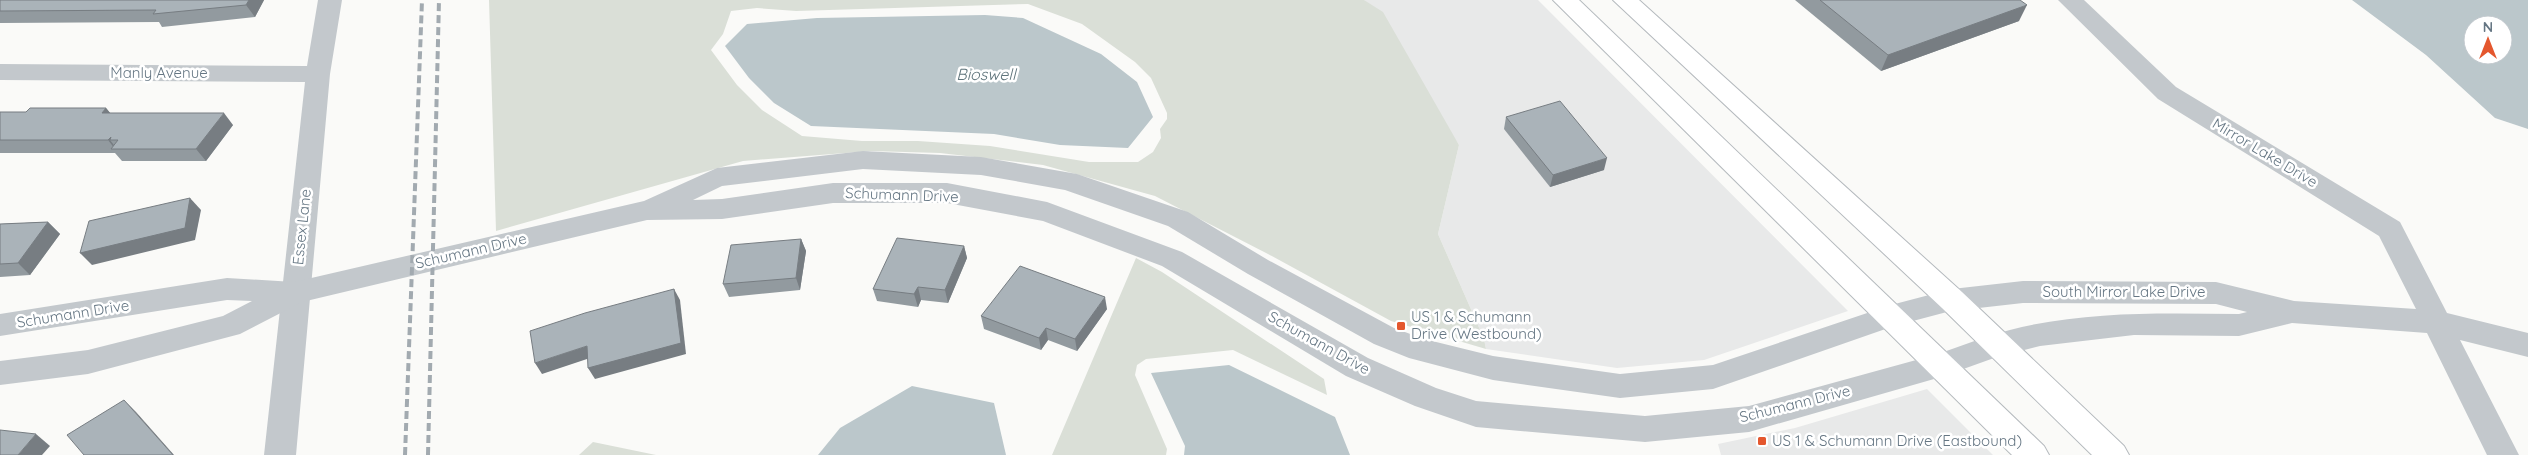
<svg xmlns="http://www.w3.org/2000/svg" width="2528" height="455" font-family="Quicksand,sans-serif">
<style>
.built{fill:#e8e9e9}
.green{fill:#dadfd7;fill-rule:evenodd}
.water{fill:#bbc7cb;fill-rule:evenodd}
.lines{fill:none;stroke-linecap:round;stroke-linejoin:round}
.primary-casing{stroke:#b5babe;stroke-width:2}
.minor{fill:#c3c8cc;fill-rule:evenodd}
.tertiary{fill:#c3c8cc;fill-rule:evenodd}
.primary{fill:#fff;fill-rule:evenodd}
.rail{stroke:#a2aab0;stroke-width:4;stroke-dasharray:8 4;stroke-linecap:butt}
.wall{fill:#929a9f}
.shaded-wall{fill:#777d82}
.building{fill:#aab3b9;stroke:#777d82}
.poi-dot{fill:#e4572e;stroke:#fff;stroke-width:2}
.labels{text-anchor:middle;stroke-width:5;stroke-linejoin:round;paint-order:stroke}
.street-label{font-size:15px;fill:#657683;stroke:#fff}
.poi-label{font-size:15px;fill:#657683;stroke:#fff;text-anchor:start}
.water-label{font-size:16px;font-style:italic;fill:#60757c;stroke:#fff}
</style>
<rect width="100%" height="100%" fill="#fafaf8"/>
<!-- built -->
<g class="built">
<polygon points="1364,0 1538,0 1848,311 1704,360 1617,368 1486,349 1484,339 1438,234 1459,145"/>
<polygon points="1927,389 1993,455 1721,455 1718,444 1795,428"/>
</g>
<!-- green -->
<g class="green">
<path d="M489,0H1364L1383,12L1459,145L1438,234L1484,339L1486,349L1391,321L1268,254L1155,196L1043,165L940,153L871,151L743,161L496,231ZM1028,4L1082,24L1135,62L1151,78L1167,113V119L1160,129L1161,138L1153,152L1138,162H1089L990,146L918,141H862L802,136L762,110L737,85L711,50L723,34L731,11L757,8L796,11Z"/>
<polygon points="1136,258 1162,272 1324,379 1327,395 1233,350 1146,359 1137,365 1135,375 1167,449 1166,455 1052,455"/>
<polygon points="593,442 656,455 579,455"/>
</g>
<!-- water -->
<g class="water">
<path d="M2352,0H2528V129L2495,118L2426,55ZM2473,25H2503V55H2473Z"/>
<polygon points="985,15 1023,18 1101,54 1137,82 1153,117 1128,148 1060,145 994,134 811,126 774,103 749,78 725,46 747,24 817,18"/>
<polygon points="1229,365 1335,417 1350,455 1184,455 1185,446 1151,373"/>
<polygon points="912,386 994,403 1006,455 818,455 840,428"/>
</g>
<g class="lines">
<defs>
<g id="primary">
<polygon points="1553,0 1579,0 2044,446 2049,455 2012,455"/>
<polygon points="1613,0 1639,0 1962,292 2124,446 2129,455 2092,455 1942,308"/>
</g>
</defs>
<!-- primary casing -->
<use href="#primary" class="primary-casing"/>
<!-- minor -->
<g class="minor">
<polygon points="318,0 342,0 330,74 296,455 264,455 305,82 0,80 0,64 307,66"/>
<path d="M2058,0H2084L2176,87L2400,222L2447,313L2528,333V357L2460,340L2519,455H2487L2427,333L2292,323L2239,336L2134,335L2040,346L1997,357L1986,353L1982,345L1986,337C2068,310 2154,313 2239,314L2247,312L2216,304L2023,303L1952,311L1942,308L1938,300L1942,292L1952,289L2023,281L2216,282L2294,301L2416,309L2379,236L2158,99Z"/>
</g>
<!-- tertiary -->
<polygon class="tertiary" points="863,151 981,157 1077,174 1188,212 1268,260 1394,328 1424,339 1493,356 1620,374 1713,365 1891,305 1952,289 1962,292 1966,300 1962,308 1894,326 1713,389 1620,398 1493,380 1409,358 1374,344 1248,274 1168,226 1065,190 981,175 863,169 722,186 693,200 722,199 833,183 947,183 1047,202 1182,252 1368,358 1436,388 1476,401 1645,416 1749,406 1938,354 1997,333 2008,337 2012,345 2008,353 1941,377 1749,432 1645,442 1476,427 1415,406 1346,376 1162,266 1043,221 947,203 833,203 722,219 647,220 302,302 240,334 88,374 0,385 0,361 88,350 223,316 252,301 227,300 0,336 0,314 227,278 294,282 644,201 717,168"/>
<!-- primary -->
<use href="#primary" class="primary"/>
<!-- rail -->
<g class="rail">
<polyline points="405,455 422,0"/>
<polyline points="428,455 439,0"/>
</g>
</g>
<!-- wall -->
<g class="wall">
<polygon points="0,0 264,0 255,17 162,27 159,22 0,23"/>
<polygon points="1795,0 2020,0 2019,21 1881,71"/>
<polygon points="106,108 110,113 233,125 206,161 122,161 115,153 0,153 0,112 26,112"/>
<polygon points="1506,117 1604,170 1550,187 1504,129"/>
<polygon points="48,222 60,234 30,275 0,277 0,224"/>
<polygon points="801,239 806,251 800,290 729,297 723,284"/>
<polygon points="964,246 967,258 948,303 921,300 918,307 877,301 873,289"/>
<polygon points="1107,309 1077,351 1048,340 1041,350 984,329 981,316"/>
</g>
<!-- shaded-wall -->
<g class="shaded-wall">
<polygon points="249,0 264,0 255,17 246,5"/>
<polygon points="2027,5 2019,21 1881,71 1888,55"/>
<polygon points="106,108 116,120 102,113"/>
<polygon points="224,113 233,125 206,161 196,149"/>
<polygon points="111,137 110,140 117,149 115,149 108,140"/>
<polygon points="1607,158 1604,170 1550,187 1553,175"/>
<polygon points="190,198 201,210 195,240 92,265 80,253"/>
<polygon points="48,222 60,234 30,275 18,263"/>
<polygon points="801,239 806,251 800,290 796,278"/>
<polygon points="964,246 967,258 948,303 945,290"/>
<polygon points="918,287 921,300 918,307 914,294"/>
<polygon points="674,289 680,300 686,354 595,379 588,368"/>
<polygon points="1105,297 1107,309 1077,351 1075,339"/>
<polygon points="1046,328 1048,340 1041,350 1039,338"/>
<polygon points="587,346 593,357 542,374 535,363"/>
<polygon points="124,400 136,412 174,455 173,455"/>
<polygon points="36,434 50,446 42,455 18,455"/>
</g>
<!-- building -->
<g class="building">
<polygon points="0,0 249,0 246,5 153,14 156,10 0,11"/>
<polygon points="1820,0 2020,0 2027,5 1888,55"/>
<polygon points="1560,101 1607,158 1553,175 1506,117"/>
<polygon points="30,108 106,108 102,113 224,113 196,149 111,149 118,140 110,140 111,137 108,140 0,140 0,112 26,112"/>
<polygon points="190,198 185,228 80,253 89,221"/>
<polygon points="48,222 18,263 0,264 0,224"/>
<polygon points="897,238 964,246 945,290 918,287 914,294 873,289"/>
<polygon points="801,239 796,278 723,284 731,245"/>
<polygon points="1020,266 1105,297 1075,339 1046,328 1039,338 981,316"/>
<polygon points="674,289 681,343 588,368 587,346 535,363 530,331 585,313"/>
<polygon points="124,400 173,455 84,455 67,435"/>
<polygon points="0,430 36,434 18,455 0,455"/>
</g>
<!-- markers -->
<g class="poi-dot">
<rect x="1396" y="321" width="10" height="10" rx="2.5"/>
<rect x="1757" y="436" width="10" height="10" rx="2.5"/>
</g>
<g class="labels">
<!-- street labels -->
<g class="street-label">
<text x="159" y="78">Manly Avenue</text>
<text transform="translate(2265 153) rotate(31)" y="5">Mirror Lake Drive</text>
<text transform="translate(902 195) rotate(2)" y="5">Schumann Drive</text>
<text transform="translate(302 227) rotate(-84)" y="5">Essex Lane</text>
<text transform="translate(471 251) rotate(-13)" y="5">Schumann Drive</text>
<text x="2124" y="297">South Mirror Lake Drive</text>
<text transform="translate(73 314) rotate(-9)" y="5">Schumann Drive</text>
<text transform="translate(1319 343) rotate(29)" y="5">Schumann Drive</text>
<text transform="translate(1795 404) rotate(-14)" y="5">Schumann Drive</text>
</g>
<!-- poi labels -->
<g class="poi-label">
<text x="1411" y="322">US 1 &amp; Schumann<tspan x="1411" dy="17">Drive (Westbound)</tspan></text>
<text x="1772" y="446">US 1 &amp; Schumann Drive (Eastbound)</text>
</g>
<!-- water labels -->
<g class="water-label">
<text x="986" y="80">Bioswell</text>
</g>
</g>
<!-- north arrow -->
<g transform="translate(2488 40)"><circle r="24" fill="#ffffff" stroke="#c1c8cd"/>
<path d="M0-4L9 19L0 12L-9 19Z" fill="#e4572e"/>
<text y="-8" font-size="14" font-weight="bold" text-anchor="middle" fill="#657683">N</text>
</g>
</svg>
